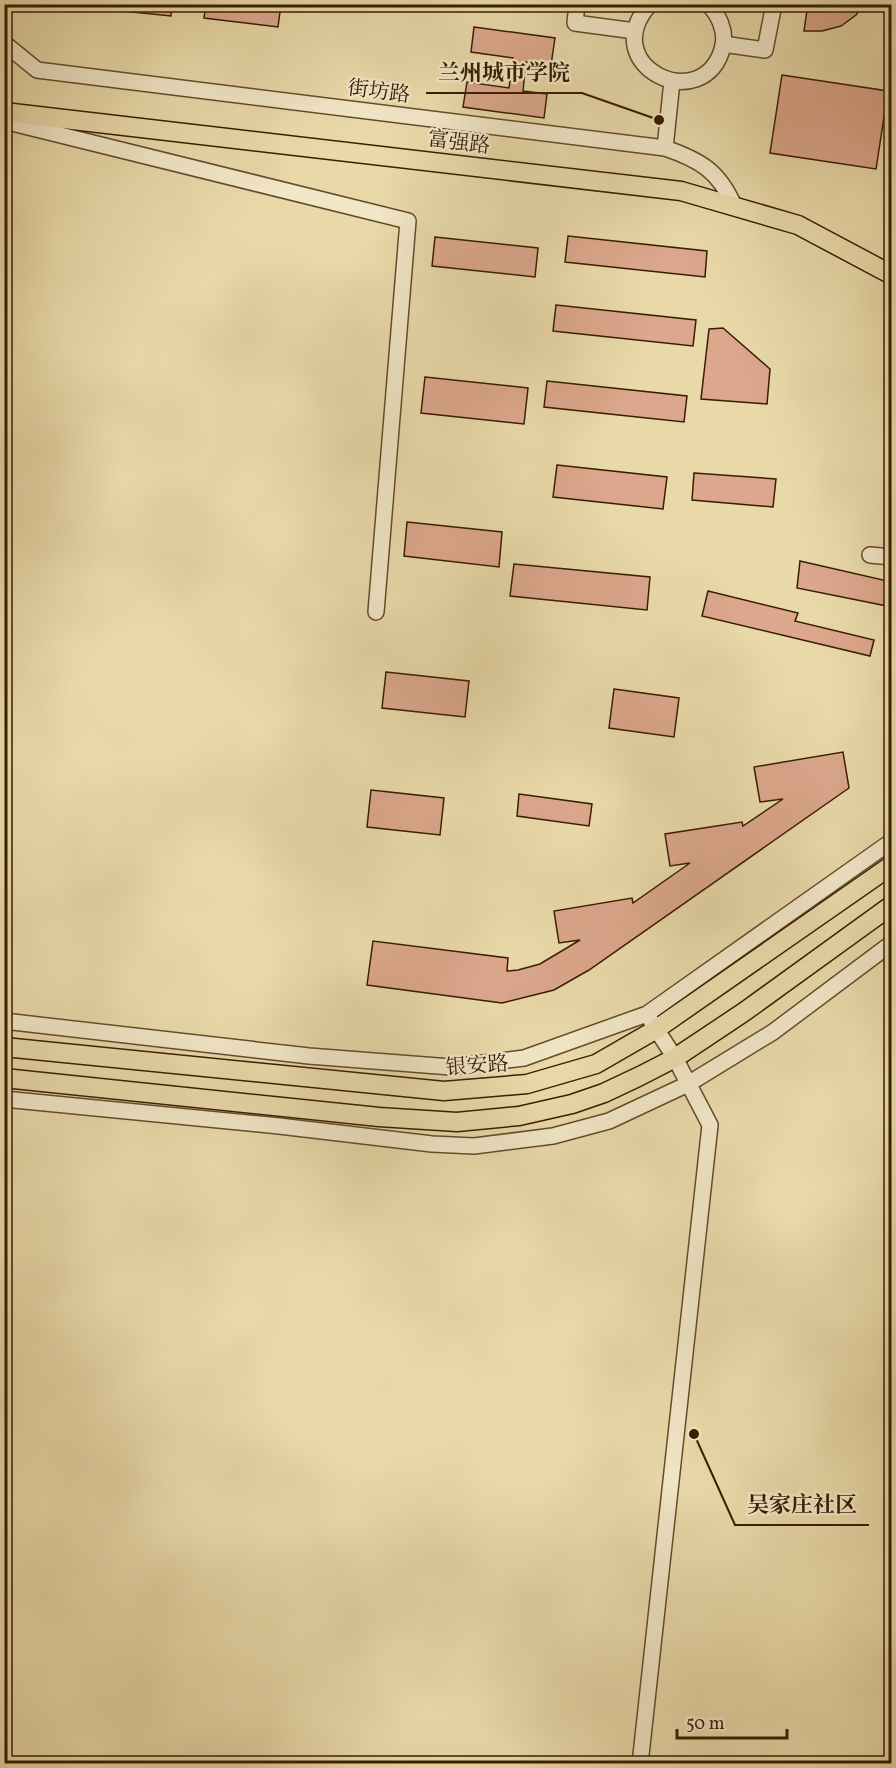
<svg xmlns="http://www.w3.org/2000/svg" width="896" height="1768" font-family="Vollkorn,'Noto Serif SC',serif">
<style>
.building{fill:#dca78d;stroke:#381d00;stroke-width:1.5}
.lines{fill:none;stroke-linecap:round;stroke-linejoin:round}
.minor-casing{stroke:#644c2a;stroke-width:18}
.major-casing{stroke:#381d00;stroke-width:21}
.minor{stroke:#f1e6c7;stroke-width:15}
.major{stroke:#e9d9a9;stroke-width:18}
.labels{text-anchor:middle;stroke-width:4.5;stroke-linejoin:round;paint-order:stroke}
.street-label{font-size:21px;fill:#381d00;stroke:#f1e6c7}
.leader{fill:none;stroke:#381d00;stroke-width:2}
.callout-dot{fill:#381d00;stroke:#f1e6c7;stroke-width:2}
.callout-label{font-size:22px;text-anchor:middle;font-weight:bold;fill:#381d00;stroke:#f1e6c7;stroke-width:4.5;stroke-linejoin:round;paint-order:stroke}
</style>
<rect width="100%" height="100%" fill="#e9d9a9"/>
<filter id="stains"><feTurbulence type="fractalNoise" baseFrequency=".00333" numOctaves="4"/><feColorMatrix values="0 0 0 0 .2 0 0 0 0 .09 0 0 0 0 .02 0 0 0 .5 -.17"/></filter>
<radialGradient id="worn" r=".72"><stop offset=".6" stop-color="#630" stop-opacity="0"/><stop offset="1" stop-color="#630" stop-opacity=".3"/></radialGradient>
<!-- building -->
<g class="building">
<polygon points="52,4 172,4 171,16"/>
<polygon points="206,4 281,4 278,27 204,18"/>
<polygon points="808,4 864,4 856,15 841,26 822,31 804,31"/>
<polygon points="474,27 555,38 551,65 526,62 523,91 547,94 544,118 463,107 467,82 509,88 513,58 471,52"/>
<polygon points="782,75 888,91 876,169 770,153"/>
<polygon points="568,236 707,251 705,277 565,262"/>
<polygon points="435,237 538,248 535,277 432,266"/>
<polygon points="556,305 696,320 693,346 553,331"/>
<polygon points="723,328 770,369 767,404 701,399 709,329"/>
<polygon points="425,377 528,388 524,424 421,413"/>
<polygon points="547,381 687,396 684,422 544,407"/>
<polygon points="557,465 667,477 663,509 553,497"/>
<polygon points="694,473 776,479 773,507 692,500"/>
<polygon points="407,522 502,532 499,567 404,556"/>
<polygon points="800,561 892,582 892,607 797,588"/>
<polygon points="514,564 650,577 647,610 510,596"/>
<polygon points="708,591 798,613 795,621 874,640 870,656 702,616"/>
<polygon points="386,672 469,681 465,717 382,708"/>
<polygon points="614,689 679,698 674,737 609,728"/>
<polygon points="843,752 849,788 589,970 554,990 502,1003 367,985 373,941 508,958 507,971 518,970 540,964 580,940 559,943 554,911 632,898 633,903 690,863 670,866 665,834 742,822 743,826 783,799 760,802 754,767"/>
<polygon points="371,790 444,798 440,835 367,827"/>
<polygon points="519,794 592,804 589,826 517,816"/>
</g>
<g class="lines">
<defs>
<g id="minor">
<polyline points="577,4 575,23 635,31"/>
<path d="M650,4C594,66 705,119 723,46C726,31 719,15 708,4"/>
<path d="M4,43L37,70L665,148C700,160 719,171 734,206"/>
<polyline points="723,44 765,50 774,4"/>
<polyline points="4,121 408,221 376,612"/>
<polyline points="665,148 672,81"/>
<polyline points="870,555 892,557"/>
<polyline points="4,1021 309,1056 451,1067 524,1058 647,1014 892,841"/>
<polyline points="4,1099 279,1126 432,1144 474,1146 553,1136 609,1121 688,1084 773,1032 892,943"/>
<polyline points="640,1764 710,1125 675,1058 651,1021"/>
</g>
<g id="major">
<polyline points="4,112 681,191 798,225 892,275"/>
<polyline points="4,1047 444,1091 527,1084 596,1064 655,1030 892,865"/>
<polyline points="4,1078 379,1117 457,1122 519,1116 572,1104 604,1093 640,1076 675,1058 744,1012 892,905"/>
</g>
</defs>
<!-- minor casing -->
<use href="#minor" class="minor-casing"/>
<!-- major casing -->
<use href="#major" class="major-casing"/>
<!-- minor -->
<use href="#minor" class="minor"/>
<!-- major -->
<use href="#major" class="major"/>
</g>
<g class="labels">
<!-- street labels -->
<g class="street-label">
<text transform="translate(379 91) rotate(7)" y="7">街坊路</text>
<text transform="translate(459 142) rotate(7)" y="7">富强路</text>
<text transform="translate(477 1065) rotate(-4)" y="7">银安路</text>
</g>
</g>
<!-- callouts -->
<path class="leader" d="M659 120L582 93H426M694 1434L735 1525H869"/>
<g class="callout-dot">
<circle cx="659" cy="120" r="6"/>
<circle cx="694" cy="1434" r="6"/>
</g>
<g class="callout-label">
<text x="504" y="80">兰州城市学院</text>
<text x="802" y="1512">吴家庄社区</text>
</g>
<!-- margin -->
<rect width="896" height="1768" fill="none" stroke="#e9d9a9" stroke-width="24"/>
<rect x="6" y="6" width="884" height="1756" fill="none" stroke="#381d00" stroke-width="3"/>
<rect x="12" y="12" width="872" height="1744" fill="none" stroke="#381d00" stroke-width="1.5"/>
<!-- scale -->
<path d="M677 1729v9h110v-9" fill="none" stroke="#381d00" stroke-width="3"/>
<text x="686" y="1729" font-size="18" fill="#381d00" stroke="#f1e6c7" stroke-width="4.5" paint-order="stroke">50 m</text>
<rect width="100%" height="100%" filter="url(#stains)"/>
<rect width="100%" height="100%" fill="url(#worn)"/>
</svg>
